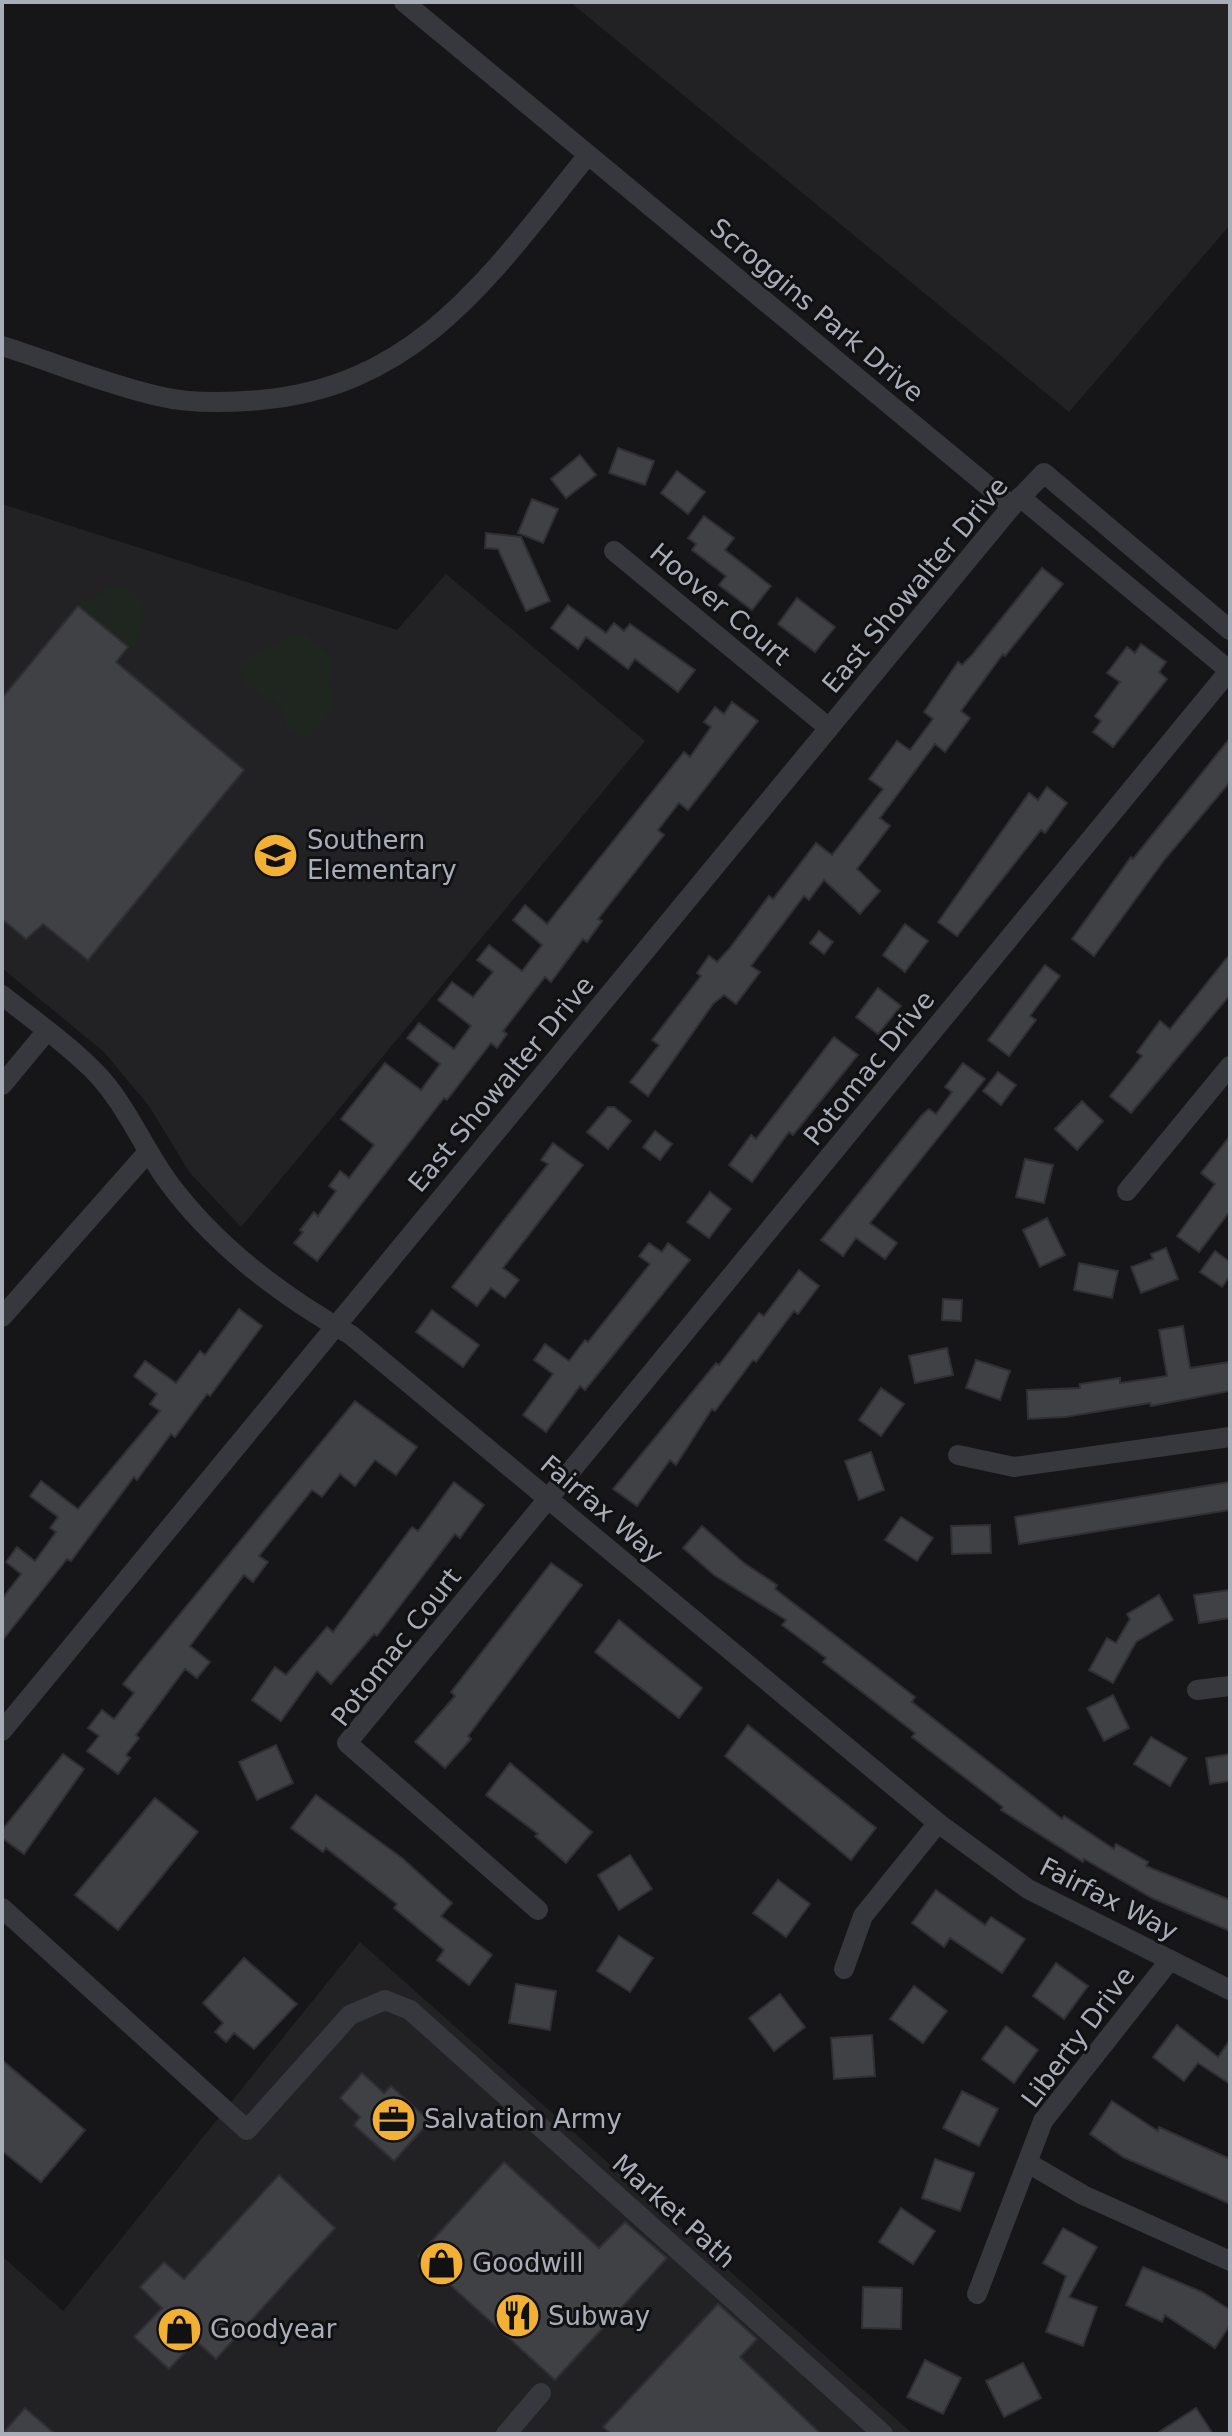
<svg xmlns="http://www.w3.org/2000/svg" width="1232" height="2436" font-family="'DejaVu Sans',sans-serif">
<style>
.built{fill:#222225}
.green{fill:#1e261f}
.building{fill:#404145;stroke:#303034;stroke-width:2}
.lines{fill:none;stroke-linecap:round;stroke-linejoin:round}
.minor{stroke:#37383d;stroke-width:20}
.labels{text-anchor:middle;stroke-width:6;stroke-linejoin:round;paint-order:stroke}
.street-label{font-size:26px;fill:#a8adb8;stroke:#111113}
.poi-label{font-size:26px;fill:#a8adb8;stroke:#111113;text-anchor:start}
</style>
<rect width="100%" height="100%" fill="#161618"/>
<!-- built -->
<g class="built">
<polygon points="570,2 1230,2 1230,225 1069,412"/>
<polygon points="2,504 397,630 446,574 645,741 241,1227 190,1173 149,1106 104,1052 2,968"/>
<polygon points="360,1942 913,2434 2,2434 2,2256 63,2311"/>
</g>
<!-- green -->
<g class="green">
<path d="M111,586C149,588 151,622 131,647L78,606L83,599L87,601Z"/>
<path d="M295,634H305L333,660L329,685L335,707L312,735L302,738L287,729L283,711L274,700L259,699L261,694C244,687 238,682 241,662Z"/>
</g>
<!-- building -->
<g class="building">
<polygon points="618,448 654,461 645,485 609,473"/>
<polygon points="580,455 596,475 566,498 551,479"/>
<polygon points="677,471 705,492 688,514 661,493"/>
<polygon points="532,499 558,509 543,543 518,533"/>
<polygon points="704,516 734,538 725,550 771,586 752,610 719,585 726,576 692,550 696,544 688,538"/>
<polygon points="486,533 521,537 550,601 526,611 498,549 485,548"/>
<polygon points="1042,568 1063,584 1005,656 1003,654 961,711 970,718 945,752 935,744 880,818 890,826 857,869 880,891 860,914 824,880 809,900 804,896 751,966 760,972 736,1004 724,995 713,1004 648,1096 630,1082 659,1045 652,1040 701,976 697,973 709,956 717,962 729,949 769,896 773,899 816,843 832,855 883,789 869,779 897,741 910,750 933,719 924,712 945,681 958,662 962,665 972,655"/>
<polygon points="797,598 835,627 815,652 778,624"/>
<polygon points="568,605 606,633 614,623 624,631 630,624 695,670 678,692 635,659 628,669 586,637 578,649 551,628"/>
<polygon points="78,606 128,647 116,662 244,770 88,960 43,924 26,939 2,919 2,698"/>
<polygon points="1141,644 1166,662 1159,672 1167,679 1113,747 1093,732 1101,721 1095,716 1120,682 1107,673 1127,647 1135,653"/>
<polygon points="732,702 758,721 688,810 679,803 658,830 664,835 598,919 602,921 587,942 583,939 551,982 545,977 503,1031 507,1034 497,1048 491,1043 447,1100 444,1098 317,1261 294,1243 303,1232 300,1230 314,1212 318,1216 336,1191 329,1186 340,1171 349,1178 374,1145 341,1119 385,1063 421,1090 440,1064 407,1038 419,1023 454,1049 471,1026 438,1000 452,982 473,997 493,972 477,960 489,945 522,971 542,945 513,920 525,905 547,924 684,752 690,757 711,727 704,722 715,707 724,714"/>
<polygon points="1230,738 1230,782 1165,859 1094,956 1072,939 1131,857 1133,859"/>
<polygon points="1047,787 1067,803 1045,833 1041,830 957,936 938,922 1029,793 1038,800"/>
<polygon points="905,924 928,941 905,972 883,955"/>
<polygon points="819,931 833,942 824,954 810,943"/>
<polygon points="1230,954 1230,995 1131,1113 1110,1096 1142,1056 1137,1052 1160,1021 1170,1029"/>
<polygon points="1045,965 1060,976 1030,1016 1036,1020 1009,1056 988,1040"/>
<polygon points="878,988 901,1006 878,1034 856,1017"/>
<polygon points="834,1037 858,1055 793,1135 789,1132 752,1182 729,1165 751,1135 756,1139"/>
<polygon points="963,1063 985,1079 870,1223 897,1243 885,1259 856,1238 843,1256 821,1240 922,1115 929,1109 936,1114 952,1092 945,1087"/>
<polygon points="998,1072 1016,1085 1001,1105 983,1091"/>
<polygon points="1082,1101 1103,1121 1077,1150 1055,1129"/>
<polygon points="608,1107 614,1107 631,1121 608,1149 587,1132"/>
<polygon points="655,1131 672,1144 660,1160 643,1147"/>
<polygon points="1230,1136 1230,1211 1199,1252 1177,1236 1215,1184 1201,1173"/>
<polygon points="553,1143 583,1165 503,1268 519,1280 505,1298 491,1288 477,1306 452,1287 548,1164 541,1160"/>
<polygon points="1025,1159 1053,1165 1044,1203 1016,1197"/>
<polygon points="710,1192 731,1209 709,1238 687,1222"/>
<polygon points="1047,1218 1065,1255 1040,1267 1023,1230"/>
<polygon points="649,1243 662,1252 668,1243 690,1260 585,1390 580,1386 546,1432 523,1415 553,1374 534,1360 545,1344 569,1361 585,1340 588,1342 650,1264 639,1256"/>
<polygon points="1166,1248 1178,1279 1141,1293 1131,1267 1153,1259 1151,1254"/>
<polygon points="1215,1251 1230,1262 1230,1276 1222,1287 1200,1272"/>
<polygon points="1079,1263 1118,1271 1112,1298 1074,1290"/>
<polygon points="799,1270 819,1286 798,1314 794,1311 756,1362 753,1360 715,1411 712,1409 676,1465 670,1460 637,1506 613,1489 716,1363 719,1365 759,1313 764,1316"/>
<polygon points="943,1299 962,1300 961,1321 942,1320"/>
<polygon points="239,1309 262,1326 210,1396 207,1394 175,1437 171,1434 137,1480 134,1477 71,1561 67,1559 2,1641 2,1599 21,1574 6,1562 17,1547 35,1561 56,1532 50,1528 58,1517 30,1496 41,1481 78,1509 160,1411 150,1404 157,1394 134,1376 145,1361 176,1383 200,1351 205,1355"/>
<polygon points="432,1310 479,1345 463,1367 416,1332"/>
<polygon points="1183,1326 1190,1368 1230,1362 1230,1391 1151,1406 1150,1403 1065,1417 1028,1419 1027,1390 1080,1388 1080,1384 1120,1378 1120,1383 1167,1376 1159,1330"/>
<polygon points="947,1348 953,1375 915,1383 909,1356"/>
<polygon points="976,1360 1010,1371 1000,1400 966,1388"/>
<polygon points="881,1388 904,1404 881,1436 859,1420"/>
<polygon points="355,1401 417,1447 396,1475 375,1460 355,1486 340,1474 322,1497 312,1490 259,1556 268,1562 253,1582 244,1575 190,1646 210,1662 197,1678 185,1669 136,1735 139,1738 126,1755 130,1758 118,1774 87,1751 99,1736 88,1728 102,1710 114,1719 134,1693 123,1684 134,1670"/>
<polygon points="871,1452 884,1490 859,1500 845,1461"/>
<polygon points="454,1482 484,1505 460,1538 455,1534 377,1636 374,1634 331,1684 317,1671 281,1721 252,1700 275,1667 286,1675 327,1627 333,1632 412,1527 418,1531"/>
<polygon points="1230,1482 1230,1510 1019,1544 1015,1517"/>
<polygon points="901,1517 933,1538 917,1561 885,1540"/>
<polygon points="990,1525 991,1553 952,1554 951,1526"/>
<polygon points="702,1526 744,1563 777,1585 775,1589 915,1697 912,1702 1062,1819 1064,1816 1114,1849 1116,1844 1148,1862 1146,1866 1230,1900 1230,1931 1152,1898 1084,1859 1083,1862 1001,1810 1003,1807 912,1737 915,1733 823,1662 826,1658 782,1625 786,1620 714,1575 683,1548"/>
<polygon points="551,1563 582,1585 468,1736 471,1739 445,1768 415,1742 455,1696 451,1692"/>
<polygon points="1230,1590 1230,1618 1199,1623 1194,1595"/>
<polygon points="1159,1595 1173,1620 1136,1642 1113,1683 1089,1670 1107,1638 1116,1643 1130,1619 1127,1614"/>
<polygon points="619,1620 702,1688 679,1718 595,1652"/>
<polygon points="1113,1695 1129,1728 1104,1741 1087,1708"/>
<polygon points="748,1725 876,1828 851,1860 725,1756"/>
<polygon points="1151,1737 1187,1758 1170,1786 1134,1764"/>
<polygon points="276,1745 293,1783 257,1800 239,1762"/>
<polygon points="63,1754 84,1769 24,1854 2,1838 2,1830"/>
<polygon points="1230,1754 1230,1781 1210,1784 1206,1758"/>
<polygon points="510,1763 592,1832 566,1863 535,1836 538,1834 486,1795"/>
<polygon points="316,1795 402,1858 452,1903 441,1916 492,1955 469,1985 437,1960 444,1950 394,1908 397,1904 326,1848 323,1852 291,1828"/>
<polygon points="155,1798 198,1832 118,1930 75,1895"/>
<polygon points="630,1855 652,1889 619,1910 598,1875"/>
<polygon points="778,1880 810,1904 786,1937 753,1913"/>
<polygon points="936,1890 985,1925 991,1917 1025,1939 1002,1973 950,1938 944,1947 912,1923"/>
<polygon points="619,1936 653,1958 630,1992 597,1971"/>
<polygon points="244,1958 297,2004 254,2049 234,2033 226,2042 215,2032 223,2023 203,2003"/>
<polygon points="1056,1963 1088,1986 1064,2019 1033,1996"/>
<polygon points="516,1984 556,1991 550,2030 509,2023"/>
<polygon points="914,1986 947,2011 923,2043 890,2019"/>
<polygon points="780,1994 805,2027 774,2051 749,2018"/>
<polygon points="1177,2025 1218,2057 1230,2040 1230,2084 1198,2063 1184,2081 1153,2057"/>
<polygon points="1006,2026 1038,2050 1014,2083 982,2059"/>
<polygon points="872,2035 875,2076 834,2079 831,2038"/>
<polygon points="2,2060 85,2130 41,2182 2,2151"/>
<polygon points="362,2073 384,2093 391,2086 430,2121 394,2161 354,2125 360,2117 340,2098"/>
<polygon points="962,2091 998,2109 979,2146 943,2128"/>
<polygon points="1112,2101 1158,2131 1159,2127 1230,2159 1230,2204 1123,2157 1090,2134"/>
<polygon points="935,2159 974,2173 960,2211 922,2198"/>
<polygon points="504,2162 599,2248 625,2222 667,2258 555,2380 418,2256"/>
<polygon points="279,2175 335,2228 216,2359 196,2341 169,2369 134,2337 162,2308 140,2287 164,2262 184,2279"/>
<polygon points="901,2208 935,2231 913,2264 879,2242"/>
<polygon points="1063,2228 1097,2247 1069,2297 1097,2307 1083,2346 1046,2332 1066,2276 1043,2263"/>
<polygon points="1143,2267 1202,2292 1230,2310 1230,2325 1215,2348 1165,2315 1162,2322 1126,2305"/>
<polygon points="863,2287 902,2288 901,2329 862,2328"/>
<polygon points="718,2304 757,2339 740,2357 821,2434 611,2434 603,2427"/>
<polygon points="925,2360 961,2378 943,2414 907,2397"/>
<polygon points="1023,2363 1041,2398 1004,2417 986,2381"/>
<polygon points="25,2408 55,2434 2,2434"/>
<polygon points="1196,2408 1213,2434 1156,2434"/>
</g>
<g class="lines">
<!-- minor -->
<g class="minor">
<polyline points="404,2 1012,506"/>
<path d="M2,346C53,362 105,384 158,396C191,404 227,403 260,400C421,386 494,270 588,155"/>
<polyline points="1020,497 1230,671"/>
<polyline points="614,551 829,728"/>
<path d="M2,995C33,1020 68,1044 96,1073C125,1103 142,1145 166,1179C213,1244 282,1296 351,1335L938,1823L1028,1889L1230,1990"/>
<polyline points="2,1085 46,1032"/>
<polyline points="1127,1191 1230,1066"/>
<polyline points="2,1317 148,1152"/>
<polyline points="958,1455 1014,1467 1230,1437"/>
<polyline points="1197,1690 1230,1686"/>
<polyline points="2,1731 1012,506 1044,473 1230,630"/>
<polyline points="2,1908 247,2130 350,2015 385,2000 410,2010 883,2434"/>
<polyline points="538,1910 347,1743 1229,671"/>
<polyline points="844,1969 863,1916 938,1823"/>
<polyline points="1028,2163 1083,2195 1230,2261"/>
<polyline points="977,2294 1043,2121 1170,1960"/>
<polyline points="506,2434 541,2393"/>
</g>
</g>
<!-- icons -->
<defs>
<symbol id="school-disc" viewBox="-11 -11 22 22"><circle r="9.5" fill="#f2b134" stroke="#111113"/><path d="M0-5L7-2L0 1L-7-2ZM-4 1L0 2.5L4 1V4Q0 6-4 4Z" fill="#111"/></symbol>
<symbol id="office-disc" viewBox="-11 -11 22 22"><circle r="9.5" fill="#f2b134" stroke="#111113"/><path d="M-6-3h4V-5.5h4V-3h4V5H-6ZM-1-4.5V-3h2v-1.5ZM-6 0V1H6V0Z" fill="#111"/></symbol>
<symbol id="shop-disc" viewBox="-11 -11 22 22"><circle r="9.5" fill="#f2b134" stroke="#111113"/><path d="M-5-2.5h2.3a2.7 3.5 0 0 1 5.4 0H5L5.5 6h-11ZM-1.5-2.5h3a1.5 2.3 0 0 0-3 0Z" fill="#111"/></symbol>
<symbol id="restaurant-disc" viewBox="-11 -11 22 22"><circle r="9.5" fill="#f2b134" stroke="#111113"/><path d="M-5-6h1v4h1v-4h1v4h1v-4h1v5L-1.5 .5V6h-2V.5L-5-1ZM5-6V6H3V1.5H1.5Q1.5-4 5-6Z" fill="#111"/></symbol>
</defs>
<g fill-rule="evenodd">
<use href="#school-disc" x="250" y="830" width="51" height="51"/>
<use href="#office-disc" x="368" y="2094" width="51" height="51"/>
<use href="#shop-disc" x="416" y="2238" width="51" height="51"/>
<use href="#restaurant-disc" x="492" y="2290" width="51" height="51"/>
<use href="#shop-disc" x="154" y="2304" width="51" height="51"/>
</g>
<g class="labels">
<!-- street labels -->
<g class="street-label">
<text transform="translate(817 310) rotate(40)" y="9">Scroggins Park Drive</text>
<text transform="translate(915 585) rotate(-50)" y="9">East Showalter Drive</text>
<text transform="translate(720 604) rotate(40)" y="9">Hoover Court</text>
<text transform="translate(869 1068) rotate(-51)" y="9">Potomac Drive</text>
<text transform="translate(501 1084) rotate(-50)" y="9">East Showalter Drive</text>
<text transform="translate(602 1509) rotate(40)" y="9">Fairfax Way</text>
<text transform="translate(396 1647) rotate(-52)" y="9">Potomac Court</text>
<text transform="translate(1109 1899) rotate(27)" y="9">Fairfax Way</text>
<text transform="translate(1078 2037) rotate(-53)" y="9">Liberty Drive</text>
<text transform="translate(674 2211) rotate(42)" y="9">Market Path</text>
</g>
<!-- poi labels -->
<g class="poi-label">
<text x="307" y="849">Southern<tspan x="307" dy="30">Elementary</tspan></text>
<text x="424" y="2128">Salvation Army</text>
<text x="472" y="2272">Goodwill</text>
<text x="548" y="2325">Subway</text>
<text x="210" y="2338">Goodyear</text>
</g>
</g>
<!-- border -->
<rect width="1232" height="2436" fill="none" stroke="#a8adb8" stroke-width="8"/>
</svg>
